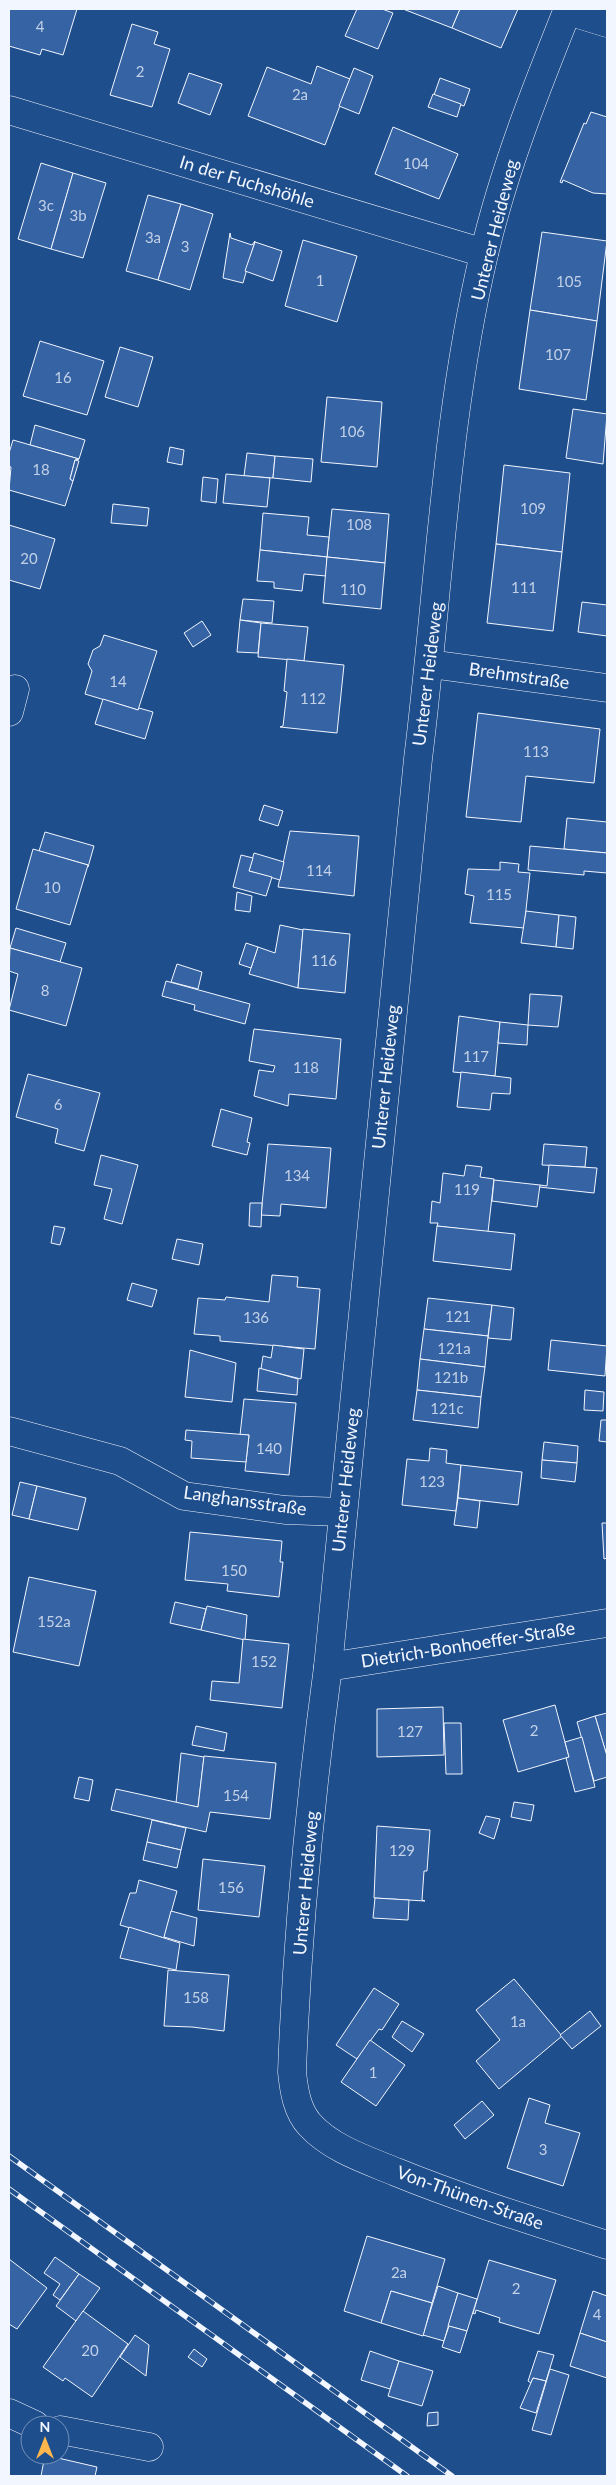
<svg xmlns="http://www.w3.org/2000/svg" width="616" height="2485" font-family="Lato,sans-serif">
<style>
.building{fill:#3563a3;stroke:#f2f6ff}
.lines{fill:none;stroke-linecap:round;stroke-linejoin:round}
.street-casing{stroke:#f2f6ff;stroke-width:29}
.street{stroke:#1f4e8c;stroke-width:28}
.rail-casing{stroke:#f2f6ff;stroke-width:5.5}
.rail{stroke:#1f4e8c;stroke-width:4;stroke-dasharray:11;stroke-linecap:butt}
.labels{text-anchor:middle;stroke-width:4;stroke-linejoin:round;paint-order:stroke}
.number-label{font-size:15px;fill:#c3d1e8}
.street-label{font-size:18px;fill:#f2f6ff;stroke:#1f4e8c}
</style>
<rect width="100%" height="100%" fill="#1f4e8c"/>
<!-- building -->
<g class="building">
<polygon points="9,9 77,9 63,55 42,49 40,55 9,46"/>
<polygon points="357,9 382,9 393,13 378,49 345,36"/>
<polygon points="403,9 460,9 452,28"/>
<polygon points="460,9 518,9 501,48 452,28"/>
<polygon points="132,24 158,32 154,44 170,49 152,107 110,95"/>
<polygon points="317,66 350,79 325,145 248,116 267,67 311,84"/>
<polygon points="354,68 373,76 359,114 339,106"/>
<polygon points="189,73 222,84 210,115 178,103"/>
<polygon points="440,78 470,89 464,106 434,95"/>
<polygon points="433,94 461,104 457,117 428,107"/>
<polygon points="591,112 607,117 607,194 593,193 563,180 562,183 560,182 584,123 586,124"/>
<polygon points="393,127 458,154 439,199 375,174"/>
<polygon points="41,163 73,173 51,249 18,239"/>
<polygon points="73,173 106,183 83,258 51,249"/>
<polygon points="148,195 181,204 158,280 126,271"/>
<polygon points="181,204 213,214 190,290 158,280"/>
<polygon points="542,232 607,241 597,321 530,310"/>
<polygon points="230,233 231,238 252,245 255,241 243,283 223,278"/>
<polygon points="303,240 357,256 337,322 285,306"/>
<polygon points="255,242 282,251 273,281 245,271"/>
<polygon points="530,310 597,321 586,400 519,389"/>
<polygon points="40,341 104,361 87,415 23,396"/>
<polygon points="120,347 153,357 138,407 105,397"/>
<polygon points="327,397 382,402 377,467 321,462"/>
<polygon points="573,409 607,414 603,464 566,458"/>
<polygon points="35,425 85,440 79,459 30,445"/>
<polygon points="13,440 79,459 75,460 70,479 73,481 65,506 9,490 11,467 9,466 9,453"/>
<polygon points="170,447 184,450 182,465 167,462"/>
<polygon points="247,453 275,456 273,478 244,476"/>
<polygon points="275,456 313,459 311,482 273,478"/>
<polygon points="75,460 79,461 73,481 70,479"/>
<polygon points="504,465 570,473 562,552 496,544"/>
<polygon points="226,474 270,478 267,507 223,503"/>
<polygon points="203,477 218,479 216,503 201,501"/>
<polygon points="113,504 149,508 147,526 111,523"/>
<polygon points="332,509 389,514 385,563 327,557"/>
<polygon points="263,513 309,517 307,535 329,537 327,557 260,550"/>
<polygon points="9,525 55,539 40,589 9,580"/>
<polygon points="496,544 562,552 553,631 487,623"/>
<polygon points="260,550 327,557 326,576 304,574 302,591 274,588 274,582 257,581"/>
<polygon points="327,557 385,563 381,609 323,603"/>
<polygon points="243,599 274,601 272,623 240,620"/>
<polygon points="582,602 607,605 607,636 578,632"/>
<polygon points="240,620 261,623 258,653 237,652"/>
<polygon points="202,621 211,635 193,647 184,633"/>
<polygon points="261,623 308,627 304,661 258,657"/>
<polygon points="104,635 157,651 138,710 85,694 92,671 88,664 93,650 100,646"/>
<polygon points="287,659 344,665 337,733 280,727 283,726 287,692 284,691"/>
<polygon points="103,699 138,710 139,708 153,712 145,739 95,724"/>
<polygon points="478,713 600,729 594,783 526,776 521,822 466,817"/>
<polygon points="264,805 283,811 278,826 259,820"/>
<polygon points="567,818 607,822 607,853 564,849"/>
<polygon points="290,831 359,836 354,896 278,887"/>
<polygon points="45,832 94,846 88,867 88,865 39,851"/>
<polygon points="530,846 607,853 607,873 584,871 584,875 528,870"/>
<polygon points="33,849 88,865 70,925 16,909"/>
<polygon points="254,853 284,862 280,880 249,871"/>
<polygon points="241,855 253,858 249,871 272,877 266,896 233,887"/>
<polygon points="500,862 519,864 518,872 530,873 524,928 470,923 474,896 465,894 468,869 500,870"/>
<polygon points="237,892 252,896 250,912 235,910"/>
<polygon points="526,911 559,915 556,947 521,943"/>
<polygon points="559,915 576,917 573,949 556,947"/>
<polygon points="280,925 303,930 298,988 249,974 258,947 275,953"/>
<polygon points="16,928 66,943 60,962 10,948"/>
<polygon points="303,929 350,934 345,993 298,988"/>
<polygon points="246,943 258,947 251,968 239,964"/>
<polygon points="10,948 82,968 66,1026 9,1010 18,974 9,971"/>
<polygon points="177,964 202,972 198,989 171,982"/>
<polygon points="166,981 250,1004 245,1024 194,1010 195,1005 162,996"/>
<polygon points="530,994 562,996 558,1027 528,1025"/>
<polygon points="459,1016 500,1022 495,1076 453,1072"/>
<polygon points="500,1022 528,1025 527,1045 498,1043"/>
<polygon points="254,1029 341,1039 336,1099 289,1094 288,1106 254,1096 259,1070 273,1072 275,1066 249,1061"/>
<polygon points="461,1072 511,1078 510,1094 492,1093 490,1110 457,1107"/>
<polygon points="28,1074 100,1093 84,1151 55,1143 58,1129 16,1117"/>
<polygon points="221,1109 252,1118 247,1142 250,1143 247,1155 212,1146"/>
<polygon points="268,1144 331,1148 326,1208 281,1204 280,1216 261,1215"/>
<polygon points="544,1144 587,1147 585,1167 542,1165"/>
<polygon points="101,1155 138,1165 122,1224 104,1219 112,1189 94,1185"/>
<polygon points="466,1165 482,1167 480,1177 494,1179 488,1232 437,1226 438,1223 430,1223 432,1201 440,1203 443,1173 464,1176"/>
<polygon points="549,1165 597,1168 594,1193 539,1187 540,1185 547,1186"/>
<polygon points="494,1180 540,1185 537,1207 492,1201"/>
<polygon points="250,1203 262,1203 261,1227 249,1226"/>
<polygon points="54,1226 65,1228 60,1245 51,1243"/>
<polygon points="437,1226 515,1234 511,1270 433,1261"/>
<polygon points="177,1239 203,1244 199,1265 172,1259"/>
<polygon points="272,1275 298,1277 297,1287 320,1289 315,1349 220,1341 220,1336 194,1334 198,1298 225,1300 226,1297 269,1302"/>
<polygon points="132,1283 157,1290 152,1307 127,1300"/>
<polygon points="428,1298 492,1305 488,1336 424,1329"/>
<polygon points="492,1305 514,1308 511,1340 488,1338"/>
<polygon points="424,1329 488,1336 485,1367 420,1359"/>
<polygon points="551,1340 607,1346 605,1376 548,1370"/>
<polygon points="273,1345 304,1349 301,1379 261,1369 263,1356 271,1358"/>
<polygon points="190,1350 236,1363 232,1402 185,1397"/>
<polygon points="420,1359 485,1367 481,1397 417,1390"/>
<polygon points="259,1368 298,1379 297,1395 257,1391"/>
<polygon points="417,1390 481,1397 478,1428 413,1420"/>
<polygon points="585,1390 604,1392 603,1411 584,1410"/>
<polygon points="244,1399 296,1403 289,1475 245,1471 249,1435 240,1435"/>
<polygon points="601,1420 607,1420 607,1442 599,1441"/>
<polygon points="186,1430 249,1435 246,1462 191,1458 192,1441 185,1440"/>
<polygon points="544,1442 578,1446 577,1463 542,1460"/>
<polygon points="430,1448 447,1450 446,1463 461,1465 456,1511 402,1505 407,1459 429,1461"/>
<polygon points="542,1460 577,1463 575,1482 541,1478"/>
<polygon points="461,1465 522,1472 518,1505 458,1498"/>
<polygon points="20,1482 37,1486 29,1519 12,1515"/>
<polygon points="37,1486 86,1498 78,1530 29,1519"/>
<polygon points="458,1498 480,1501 477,1528 454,1525"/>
<polygon points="602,1523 607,1523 607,1558 604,1559"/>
<polygon points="190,1532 282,1541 280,1562 283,1562 279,1597 227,1591 228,1584 185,1580"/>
<polygon points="29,1577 96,1591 79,1666 13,1652"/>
<polygon points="175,1602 206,1609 201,1630 170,1623"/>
<polygon points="207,1606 247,1615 245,1640 201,1630"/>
<polygon points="243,1639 289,1644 282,1708 210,1700 212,1681 239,1683"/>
<polygon points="555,1705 569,1757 518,1772 503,1720"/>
<polygon points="443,1707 444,1755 377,1757 377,1709"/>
<polygon points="607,1713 607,1756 595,1716"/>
<polygon points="595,1716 607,1756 607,1777 594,1781 577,1722"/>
<polygon points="444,1723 461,1723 462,1774 446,1774"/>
<polygon points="196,1726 227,1733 224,1751 192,1745"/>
<polygon points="582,1737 595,1787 575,1792 566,1758 569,1757 565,1742"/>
<polygon points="181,1753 204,1757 198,1807 176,1803"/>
<polygon points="204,1756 276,1763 270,1819 210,1812 206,1832 111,1810 116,1789 198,1807"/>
<polygon points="79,1777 93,1780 89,1801 74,1798"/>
<polygon points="514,1802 534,1805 531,1821 511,1817"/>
<polygon points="486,1816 500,1819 494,1839 479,1833"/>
<polygon points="152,1820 186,1828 181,1850 147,1842"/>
<polygon points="377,1826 430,1830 427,1871 424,1871 422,1900 425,1901 374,1898"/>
<polygon points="147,1842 181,1850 177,1868 143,1860"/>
<polygon points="203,1859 265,1866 259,1917 198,1910"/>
<polygon points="139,1880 177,1891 164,1938 120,1925 130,1893 136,1893"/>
<polygon points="375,1898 409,1900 408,1920 373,1918"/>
<polygon points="171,1911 197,1918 194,1946 164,1937"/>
<polygon points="129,1927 180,1943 176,1970 120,1958"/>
<polygon points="168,1970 229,1975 224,2031 192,2027 164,2026"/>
<polygon points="514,1979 562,2036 499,2089 476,2061 500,2040 476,2010"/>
<polygon points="374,1988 399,2004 382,2030 379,2029 357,2059 336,2045"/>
<polygon points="590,2011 601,2026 572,2049 560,2035"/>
<polygon points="402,2021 424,2034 412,2052 392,2037"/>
<polygon points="370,2040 405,2065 376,2106 341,2082"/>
<polygon points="529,2098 550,2105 545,2123 580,2133 563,2186 507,2168"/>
<polygon points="482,2101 494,2115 465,2139 454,2125"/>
<polygon points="367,2236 445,2259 432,2303 391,2291 381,2323 344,2311"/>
<polygon points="55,2257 79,2274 60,2300 53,2295 60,2284 44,2273"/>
<polygon points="9,2259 47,2288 17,2329 9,2324"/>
<polygon points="489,2260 556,2280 539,2334 499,2322 500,2318 476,2310 475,2314 473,2313"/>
<polygon points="79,2274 100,2288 76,2321 56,2306"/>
<polygon points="438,2286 458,2293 444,2341 423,2335"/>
<polygon points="391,2291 432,2303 423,2336 381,2323"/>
<polygon points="593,2291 607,2296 607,2342 580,2333"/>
<polygon points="458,2293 477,2299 467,2331 448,2326"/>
<polygon points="83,2311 128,2344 92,2397 65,2378 63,2381 43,2367"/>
<polygon points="449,2326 467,2331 460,2353 442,2347"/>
<polygon points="580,2333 607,2342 607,2378 570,2366"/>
<polygon points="135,2335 149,2345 146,2376 120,2357"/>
<polygon points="194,2349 207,2359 202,2367 188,2357"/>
<polygon points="370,2351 399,2361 390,2389 361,2380"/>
<polygon points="538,2351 554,2355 546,2381 533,2378 531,2383 528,2381"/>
<polygon points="399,2361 433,2371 422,2406 388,2396"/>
<polygon points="550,2369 569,2375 551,2435 532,2430"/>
<polygon points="533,2378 546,2381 536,2413 520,2408"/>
<polygon points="438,2412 438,2425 427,2426 428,2413"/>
<polygon points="45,2455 97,2467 95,2476 41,2476"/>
</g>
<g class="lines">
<defs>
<g id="street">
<path d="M568,9C536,89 504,169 484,254C445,419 439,591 418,759L328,1667C310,1801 297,1937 292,2072C294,2091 297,2111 310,2125C332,2149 367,2160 396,2172C465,2200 536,2222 607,2245"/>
<polyline points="568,11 607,23"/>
<polyline points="9,110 484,253"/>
<polyline points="430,664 607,688"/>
<polyline points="9,712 15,689"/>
<polyline points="9,1431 120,1461 184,1496 285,1510 343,1512"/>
<polyline points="328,1667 607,1623"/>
<polyline points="9,2413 35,2425"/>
<polyline points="60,2430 149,2447"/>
</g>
</defs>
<!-- street casing -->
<use href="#street" class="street-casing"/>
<!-- street -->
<use href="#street" class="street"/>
<defs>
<g id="rail">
<polyline points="9,2156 452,2476"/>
<polyline points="9,2189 407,2476"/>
</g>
</defs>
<!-- rail casing -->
<use href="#rail" class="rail-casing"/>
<!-- rail -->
<use href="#rail" class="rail"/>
</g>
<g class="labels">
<!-- number labels -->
<g class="number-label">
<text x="40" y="32">4</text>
<text x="140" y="77">2</text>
<text x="300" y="100">2a</text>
<text x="416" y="169">104</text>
<text x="46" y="211">3c</text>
<text x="78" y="221">3b</text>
<text x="153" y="243">3a</text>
<text x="185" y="252">3</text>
<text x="320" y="286">1</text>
<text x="569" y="287">105</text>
<text x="558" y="360">107</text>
<text x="63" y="383">16</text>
<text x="352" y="437">106</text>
<text x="41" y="475">18</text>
<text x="533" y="514">109</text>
<text x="359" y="530">108</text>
<text x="29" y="564">20</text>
<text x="524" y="593">111</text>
<text x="353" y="595">110</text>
<text x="118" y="687">14</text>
<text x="313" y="704">112</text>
<text x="536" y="757">113</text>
<text x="319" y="876">114</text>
<text x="52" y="893">10</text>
<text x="499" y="900">115</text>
<text x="324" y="966">116</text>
<text x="45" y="996">8</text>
<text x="476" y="1062">117</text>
<text x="306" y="1073">118</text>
<text x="58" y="1110">6</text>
<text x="297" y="1181">134</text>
<text x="467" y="1195">119</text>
<text x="458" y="1322">121</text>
<text x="256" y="1323">136</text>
<text x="454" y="1354">121a</text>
<text x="451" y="1383">121b</text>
<text x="447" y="1414">121c</text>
<text x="269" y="1454">140</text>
<text x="432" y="1487">123</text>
<text x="234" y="1576">150</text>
<text x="54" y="1627">152a</text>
<text x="264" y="1667">152</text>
<text x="534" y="1736">2</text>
<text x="410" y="1737">127</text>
<text x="236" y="1801">154</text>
<text x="402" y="1856">129</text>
<text x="231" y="1893">156</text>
<text x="196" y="2003">158</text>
<text x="518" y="2027">1a</text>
<text x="373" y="2078">1</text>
<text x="543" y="2155">3</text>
<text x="399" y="2278">2a</text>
<text x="516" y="2294">2</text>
<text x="597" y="2320">4</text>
<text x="90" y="2356">20</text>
</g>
<!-- street labels -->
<g class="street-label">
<text transform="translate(247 182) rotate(17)" y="6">In der Fuchshöhle</text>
<text transform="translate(495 230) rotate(-76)" y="6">Unterer Heideweg</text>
<text transform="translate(428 674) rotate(-83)" y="6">Unterer Heideweg</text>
<text transform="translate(519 676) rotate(8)" y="6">Brehmstraße</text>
<text transform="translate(386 1077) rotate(-84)" y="6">Unterer Heideweg</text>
<text transform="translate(346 1480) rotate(-84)" y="6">Unterer Heideweg</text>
<text transform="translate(245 1501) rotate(8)" y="6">Langhansstraße</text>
<text transform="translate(468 1645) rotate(-9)" y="6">Dietrich-Bonhoeffer-Straße</text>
<text transform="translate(306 1883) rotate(-85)" y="6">Unterer Heideweg</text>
<text transform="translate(470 2198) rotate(20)" y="6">Von-Thünen-Straße</text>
</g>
</g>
<!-- border -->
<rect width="616" height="2485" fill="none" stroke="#f2f6ff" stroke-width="20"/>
<!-- north arrow -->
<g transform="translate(45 2440)"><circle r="24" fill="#1f4e8c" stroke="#7391ba"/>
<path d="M0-4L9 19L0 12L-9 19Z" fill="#ffb74d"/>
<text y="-8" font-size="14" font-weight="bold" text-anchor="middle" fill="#f2f6ff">N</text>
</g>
</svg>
